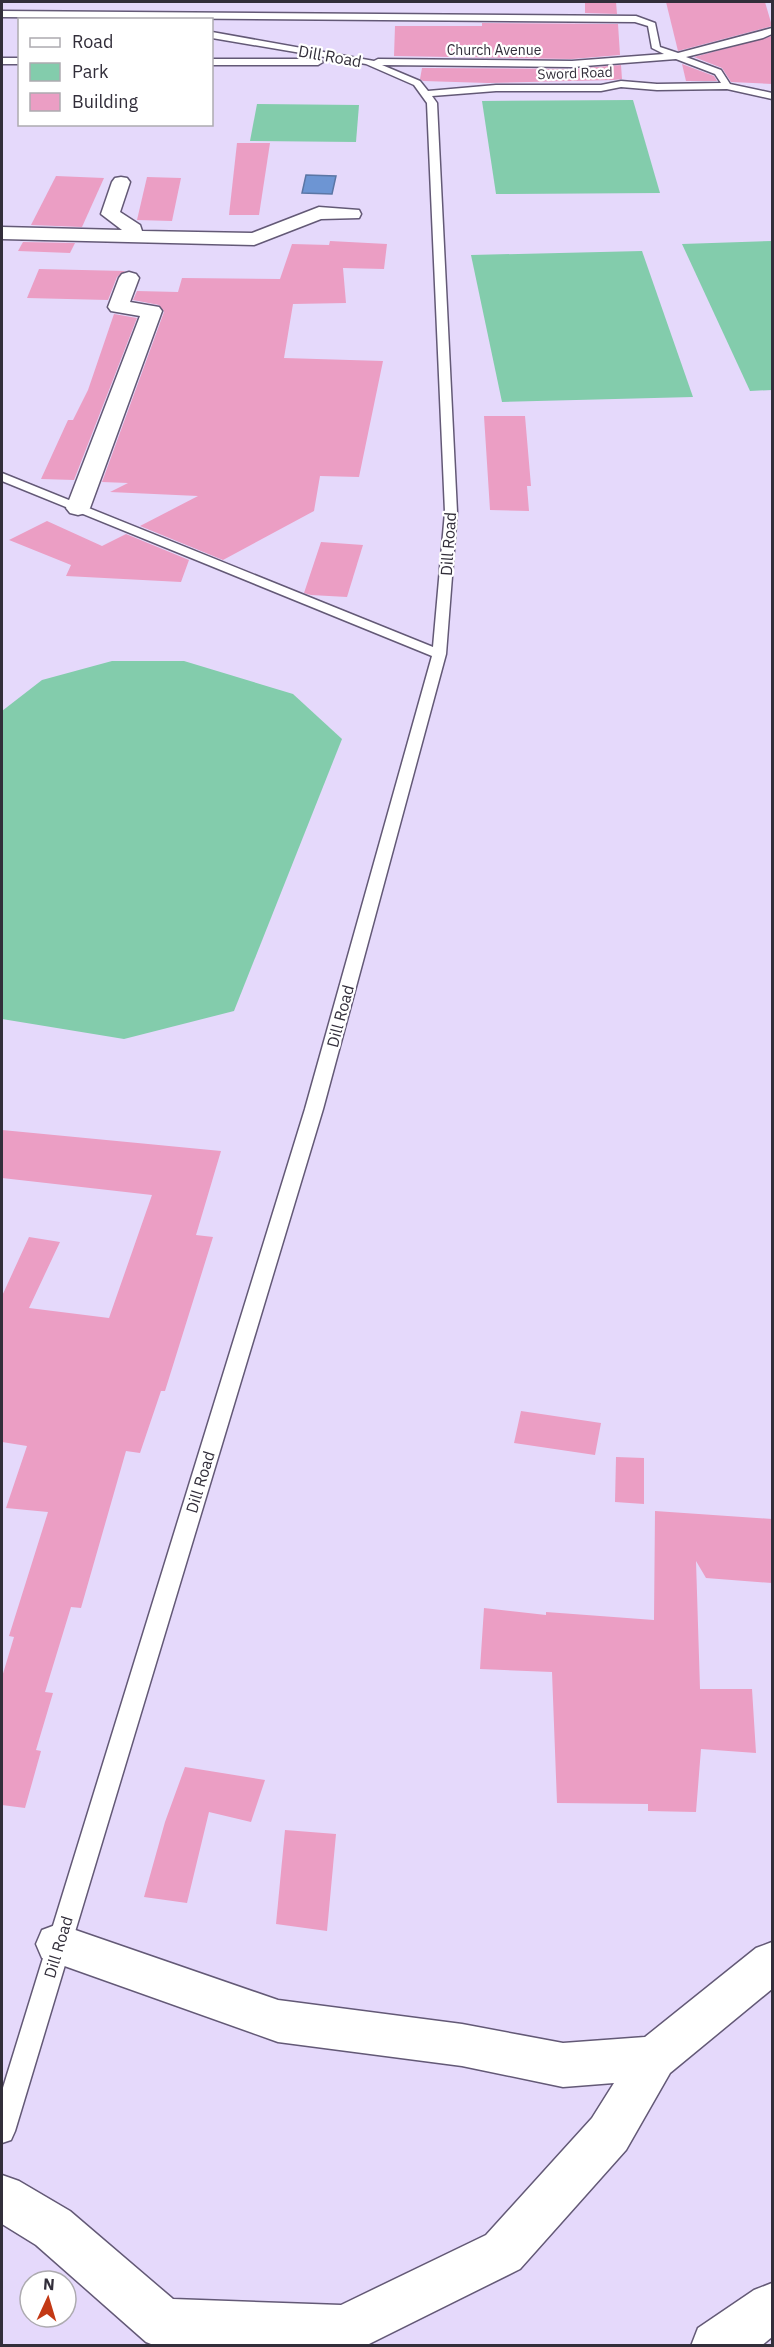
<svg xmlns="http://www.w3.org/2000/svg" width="774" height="2347" font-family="'IBM Plex Sans',sans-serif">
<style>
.green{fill:#83ccac}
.water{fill:#6d95d3;stroke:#5b76a5;stroke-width:1.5}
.building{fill:#eb9ec4}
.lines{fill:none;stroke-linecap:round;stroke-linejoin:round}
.lane-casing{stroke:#635976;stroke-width:3}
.street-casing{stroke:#635976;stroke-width:3}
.lane{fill:#fff;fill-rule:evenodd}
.street{fill:#fff;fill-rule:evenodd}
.labels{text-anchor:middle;stroke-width:4.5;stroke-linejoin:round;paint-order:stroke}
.far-street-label{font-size:14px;fill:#322e3a;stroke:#fff}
.street-label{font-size:16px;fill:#322e3a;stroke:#fff}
</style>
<rect width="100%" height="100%" fill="#e5d9fb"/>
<!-- green -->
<g class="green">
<polygon points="633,100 660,193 496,194 482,101"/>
<polygon points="257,104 359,105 356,142 250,141"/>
<polygon points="772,241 772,390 750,391 682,244"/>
<polygon points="642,251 693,397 502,402 471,255"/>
<polygon points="112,661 184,661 293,694 342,739 234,1011 124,1039 2,1019 2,711 42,680"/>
</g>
<!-- water -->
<polygon class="water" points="306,175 336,176 332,194 302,193"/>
<!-- building -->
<g class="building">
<polygon points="585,2 616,2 617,14 585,13"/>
<polygon points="666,2 765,2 772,26 678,51"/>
<polygon points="482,23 618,24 620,55 572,59 394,56 395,26 482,26"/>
<polygon points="772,36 772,84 731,82 722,68 694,57"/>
<polygon points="682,64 714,76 717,81 686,81"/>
<polygon points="621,65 622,79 613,80 488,83 423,81 420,79 422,68 572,69"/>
<polygon points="237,143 270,143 259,215 229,215"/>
<polygon points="56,176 104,178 82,227 31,225"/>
<polygon points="147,177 181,178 172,221 137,220"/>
<polygon points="330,241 387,244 384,269 343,268 346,303 293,304 284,358 383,361 359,477 320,476 314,511 223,560 140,526 198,496 110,492 128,483 102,482 164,312 159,305 133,300 137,291 178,292 182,278 280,279 292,244 329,245"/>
<polygon points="23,242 75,243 70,253 18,251"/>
<polygon points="39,269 125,271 117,277 108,300 27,298"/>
<polygon points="114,314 137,318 74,480 41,479 68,420 73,420 88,390"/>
<polygon points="484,416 525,416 531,486 527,486 529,511 490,510"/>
<polygon points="47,521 102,546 126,534 189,560 181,582 66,576 71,565 9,540"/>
<polygon points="321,542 363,545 347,597 311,595 304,593"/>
<polygon points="2,1130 221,1151 196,1235 213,1237 165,1391 161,1391 140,1453 126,1451 81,1608 71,1607 45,1692 53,1693 36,1750 41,1751 25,1808 2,1805 2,1677 14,1637 9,1636 48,1512 6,1508 27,1446 2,1442 2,1296 29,1237 60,1242 29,1308 109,1318 152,1195 2,1178"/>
<polygon points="521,1411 601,1423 595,1455 514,1443"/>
<polygon points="616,1457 644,1458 644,1504 615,1502"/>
<polygon points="655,1511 772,1519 772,1583 706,1578 696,1561 700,1689 752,1689 756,1753 701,1749 696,1812 648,1811 648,1804 557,1803 552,1672 480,1669 484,1608 546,1615 546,1612 654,1620"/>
<polygon points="185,1767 265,1780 251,1822 209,1812 187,1903 144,1897 165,1822"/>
<polygon points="285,1830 336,1834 327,1931 276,1924"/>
</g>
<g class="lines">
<defs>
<g id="lane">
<path d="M2,11L636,16L655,23L660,47L678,53L772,28V34L763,38L686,57L721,70L730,84L772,93V99L727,89L657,90L621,87L601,91H496L432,96L437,103L457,512L446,654L323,1109L15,2131L11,2140L2,2143V2091L305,1109L432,656L2,481V473L433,647L445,512L427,103L414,85L366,64L212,38V32L374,61L378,59L572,61L664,54L652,48L648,26L635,22L2,17ZM676,59L715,74L721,83L657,84L621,81L601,85H496L428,91L420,81L382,65L572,67Z"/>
<rect x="2" y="58" width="18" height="6"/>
<polygon points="212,59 318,59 323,62 318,65 212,65"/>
</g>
<g id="street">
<polygon points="121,177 127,178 130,182 120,212 140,225 142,231 252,233 319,207 359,210 361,214 359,218 321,219 254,245 2,239 2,227 122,230 101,214 112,182 115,178"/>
<polygon points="129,272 136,274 139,278 130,302 159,307 162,311 90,508 86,513 78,515 70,513 66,508 140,316 111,311 108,307 119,278 122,274"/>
<polygon points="58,1924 278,2000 462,2024 563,2043 645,2037 756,1948 772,1942 772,1989 670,2073 626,2150 520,2269 365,2346 156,2346 146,2342 36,2245 2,2224 2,2175 19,2181 70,2211 173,2299 341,2305 486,2235 592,2118 614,2083 563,2087 462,2066 278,2042 42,1958 36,1944 42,1930"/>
<polygon points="772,2283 772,2337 761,2346 691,2346 698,2328 754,2290"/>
</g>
</defs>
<!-- lane casing -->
<use href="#lane" class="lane-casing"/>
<!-- street casing -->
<use href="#street" class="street-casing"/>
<!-- lane -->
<use href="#lane" class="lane"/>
<!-- street -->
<use href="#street" class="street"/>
</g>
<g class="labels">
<!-- far-street labels -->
<g class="far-street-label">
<text x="494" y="55">Church Avenue</text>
<text transform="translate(575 73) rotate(-2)" y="5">Sword Road</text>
</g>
<!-- street labels -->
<g class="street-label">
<text transform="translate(330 56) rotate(10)" y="6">Dill Road</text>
<text transform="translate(448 544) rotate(-86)" y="6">Dill Road</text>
<text transform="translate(340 1016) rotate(-75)" y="6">Dill Road</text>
<text transform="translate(200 1482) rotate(-73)" y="6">Dill Road</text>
<text transform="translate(58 1947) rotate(-73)" y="6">Dill Road</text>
</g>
</g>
<!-- border -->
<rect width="774" height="2347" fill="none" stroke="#322e3a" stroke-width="6"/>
<!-- legend -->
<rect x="18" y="18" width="195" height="108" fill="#ffffff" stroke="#adabb0" stroke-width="1.5"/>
<rect x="30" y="38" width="30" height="9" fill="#ffffff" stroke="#adabb0" stroke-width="1.5"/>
<text x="72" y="48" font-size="18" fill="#322e3a">Road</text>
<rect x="30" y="63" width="30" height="18" fill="#83ccac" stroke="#adabb0" stroke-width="1.5"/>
<text x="72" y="78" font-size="18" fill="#322e3a">Park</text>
<rect x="30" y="93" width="30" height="18" fill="#eb9ec4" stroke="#adabb0" stroke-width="1.5"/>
<text x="72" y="108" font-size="18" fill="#322e3a">Building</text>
<!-- north arrow -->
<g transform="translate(48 2299) rotate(4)"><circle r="28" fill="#ffffff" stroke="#adabb0" stroke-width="1.5"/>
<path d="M0-4.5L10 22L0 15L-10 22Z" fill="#c33915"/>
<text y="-9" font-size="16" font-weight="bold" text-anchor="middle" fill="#322e3a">N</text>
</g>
</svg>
